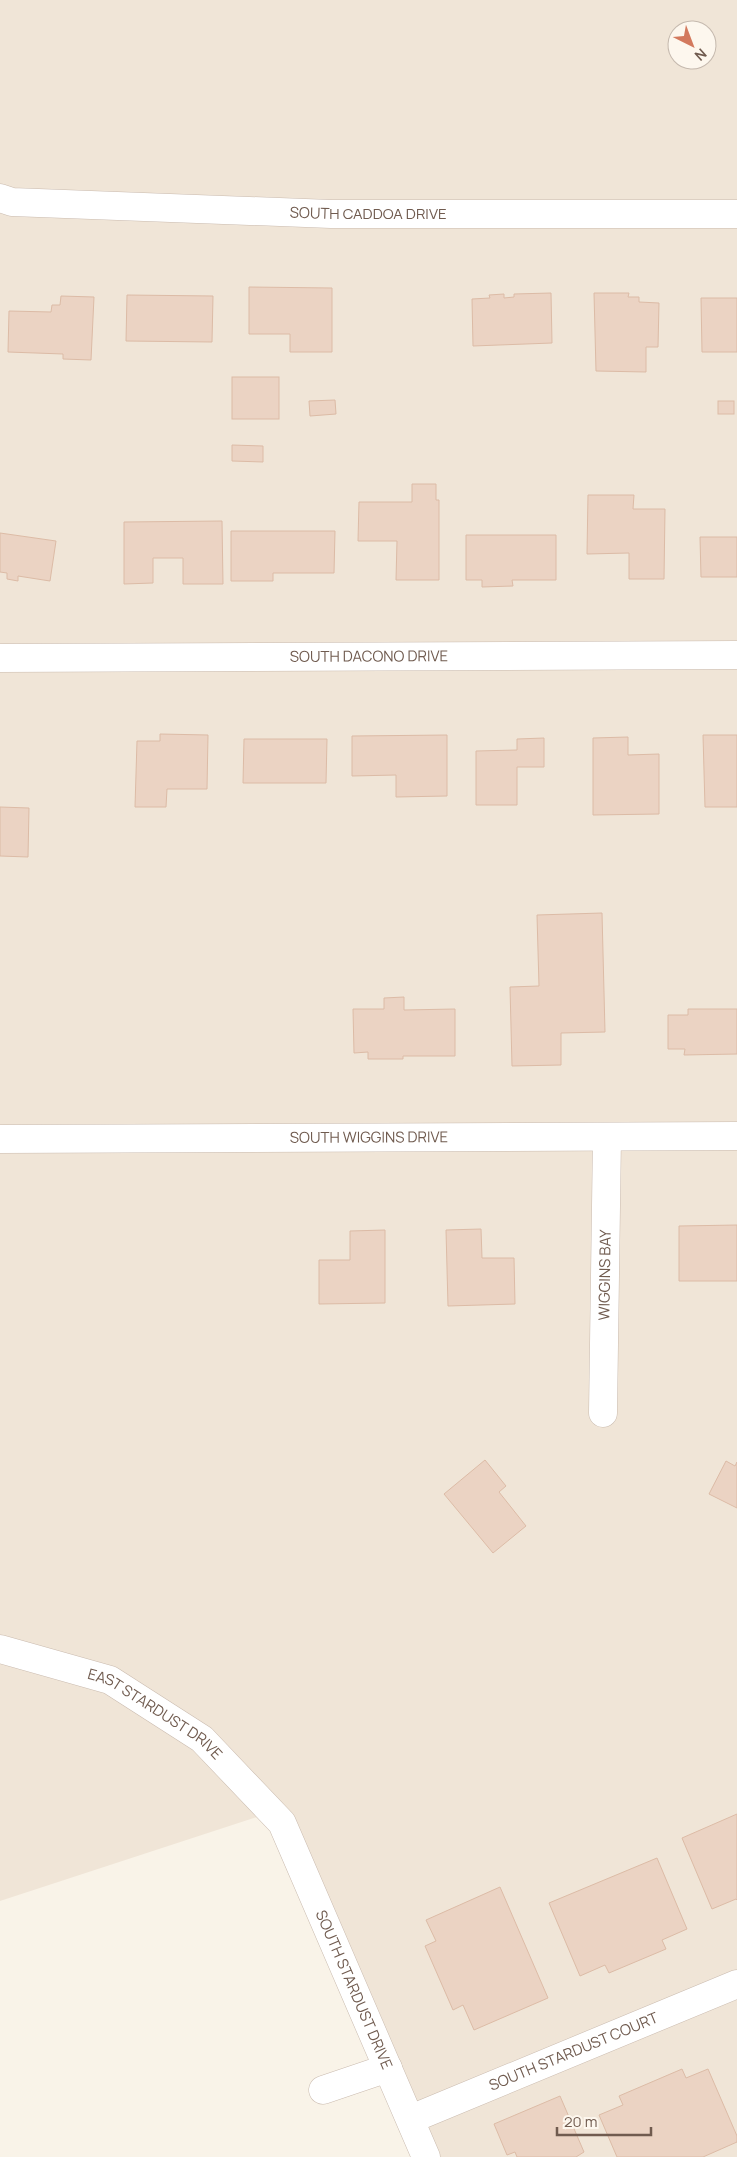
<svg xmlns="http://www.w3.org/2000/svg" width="737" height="2157" font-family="Manrope,sans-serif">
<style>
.residential{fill:#f0e5d7;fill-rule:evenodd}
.building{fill:#ebd3c3;stroke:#dcbba6}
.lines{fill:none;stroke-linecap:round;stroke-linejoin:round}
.minor-casing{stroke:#cabbaf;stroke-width:29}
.minor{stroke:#fff;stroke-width:28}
.labels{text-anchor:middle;stroke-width:4;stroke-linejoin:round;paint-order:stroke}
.street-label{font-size:15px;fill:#705b4f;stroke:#fdf7ee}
</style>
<rect width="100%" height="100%" fill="#f9f3e8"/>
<!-- residential -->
<path class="residential" d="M0,0H737V2157H426L272,1812L0,1901ZM677,30H707V60H677Z"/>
<!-- building -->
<g class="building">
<polygon points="249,287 332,288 332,352 290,352 290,334 249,334"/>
<polygon points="551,293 552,343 473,346 472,299 490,298 489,295 504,294 504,298 514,297 514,294"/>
<polygon points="594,293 629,293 628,297 639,297 639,302 659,303 658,347 646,347 646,372 596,371"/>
<polygon points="127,295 213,296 212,342 126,341"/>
<polygon points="61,296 94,297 91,360 63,359 63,354 8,352 9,311 51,312 52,305 60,305"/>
<polygon points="701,298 737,298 737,352 702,352"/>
<rect x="232" y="377" width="47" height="42"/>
<polygon points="335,400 336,414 310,416 309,401"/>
<rect x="718" y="401" width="16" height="13"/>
<polygon points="232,445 263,446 263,462 232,461"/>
<polygon points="412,484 436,484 436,500 439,500 439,580 396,580 397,541 358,541 359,502 412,502"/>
<polygon points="588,495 634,495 633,509 665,509 664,579 629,579 629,553 587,554"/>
<polygon points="222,521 223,584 183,584 183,558 153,558 153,583 124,584 124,522"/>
<polygon points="231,531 335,531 334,573 273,573 273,581 231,581"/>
<polygon points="0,533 56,541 50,581 18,576 18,581 7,579 7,573 0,572"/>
<polygon points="466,535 556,535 556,580 512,580 513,586 482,587 482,580 466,580"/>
<polygon points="700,537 737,537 737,577 701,577"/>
<polygon points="160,734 208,735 207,789 167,789 166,807 135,807 137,741 160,741"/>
<polygon points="447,735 447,796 396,797 396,775 352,776 352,736"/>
<polygon points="703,735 737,735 737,807 705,807"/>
<polygon points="628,737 628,755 659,754 659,814 593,815 593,738"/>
<polygon points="544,738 544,767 517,767 517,805 476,805 476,751 517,750 517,739"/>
<polygon points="244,739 327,739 326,783 243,783"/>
<polygon points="0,807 29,808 28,857 0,856"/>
<polygon points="602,913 605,1032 561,1033 561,1065 512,1066 510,987 539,986 537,915"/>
<polygon points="404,997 404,1010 455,1009 455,1056 403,1056 403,1059 368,1059 368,1052 354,1053 353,1009 384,1009 384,998"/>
<polygon points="688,1009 737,1009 737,1054 684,1055 685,1049 668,1049 668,1015 688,1015"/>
<polygon points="737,1225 737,1281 679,1281 679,1226"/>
<polygon points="481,1229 482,1258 514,1258 515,1304 448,1306 446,1230"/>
<polygon points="385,1230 385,1303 319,1304 319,1260 350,1260 350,1231"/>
<polygon points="485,1460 506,1486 499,1492 526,1526 493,1553 444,1494"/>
<polygon points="726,1461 735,1466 737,1462 737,1508 709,1494"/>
<polygon points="737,1814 737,1900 736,1899 712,1909 682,1838"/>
<polygon points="657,1858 687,1929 662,1940 666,1949 609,1973 605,1965 580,1976 549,1903"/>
<polygon points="500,1887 548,1998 474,2030 463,2005 453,2010 425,1946 436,1941 426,1920"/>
<polygon points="682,2069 686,2078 708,2069 737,2136 737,2142 703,2157 617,2157 599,2115 623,2105 619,2096"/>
<polygon points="560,2096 584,2152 576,2157 517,2157 515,2152 507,2155 494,2124"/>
</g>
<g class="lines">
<defs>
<g id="minor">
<path id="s1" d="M0,198L12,202L331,214H737"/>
<path id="s2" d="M0,658L737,655"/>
<path id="s3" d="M0,1139L737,1136"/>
<path id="s4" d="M603,1413L607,1137"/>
<path id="s5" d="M0,1649L110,1680L202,1739L282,1823L426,2157"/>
<polyline points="323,2090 388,2068"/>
<path id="s6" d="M411,2119L737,1984"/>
</g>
</defs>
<!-- minor casing -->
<use href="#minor" class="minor-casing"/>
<!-- minor -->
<use href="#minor" class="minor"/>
</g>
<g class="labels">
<!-- street labels -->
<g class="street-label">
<text dy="5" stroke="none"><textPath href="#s1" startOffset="369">SOUTH CADDOA DRIVE</textPath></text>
<text dy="5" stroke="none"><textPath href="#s2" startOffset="369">SOUTH DACONO DRIVE</textPath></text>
<text dy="5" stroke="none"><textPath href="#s3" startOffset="369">SOUTH WIGGINS DRIVE</textPath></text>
<text dy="5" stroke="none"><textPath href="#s4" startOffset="138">WIGGINS BAY</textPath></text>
<text dy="5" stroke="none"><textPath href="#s5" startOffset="170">EAST STARDUST DRIVE</textPath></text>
<text dy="5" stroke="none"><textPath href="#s5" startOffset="521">SOUTH STARDUST DRIVE</textPath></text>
<text dy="5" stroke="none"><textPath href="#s6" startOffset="176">SOUTH STARDUST COURT</textPath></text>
</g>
</g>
<!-- north arrow -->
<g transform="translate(692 45) rotate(138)"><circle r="24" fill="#fdf7ee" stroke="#c5b9ae"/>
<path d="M0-4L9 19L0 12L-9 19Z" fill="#d3795d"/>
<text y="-8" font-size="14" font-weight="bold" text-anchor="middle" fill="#705b4f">N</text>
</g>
<!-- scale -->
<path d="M557 2127v8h94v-8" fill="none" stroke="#705b4f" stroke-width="2.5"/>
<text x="564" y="2127" font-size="15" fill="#705b4f" stroke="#fdf7ee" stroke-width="4" paint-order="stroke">20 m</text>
</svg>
